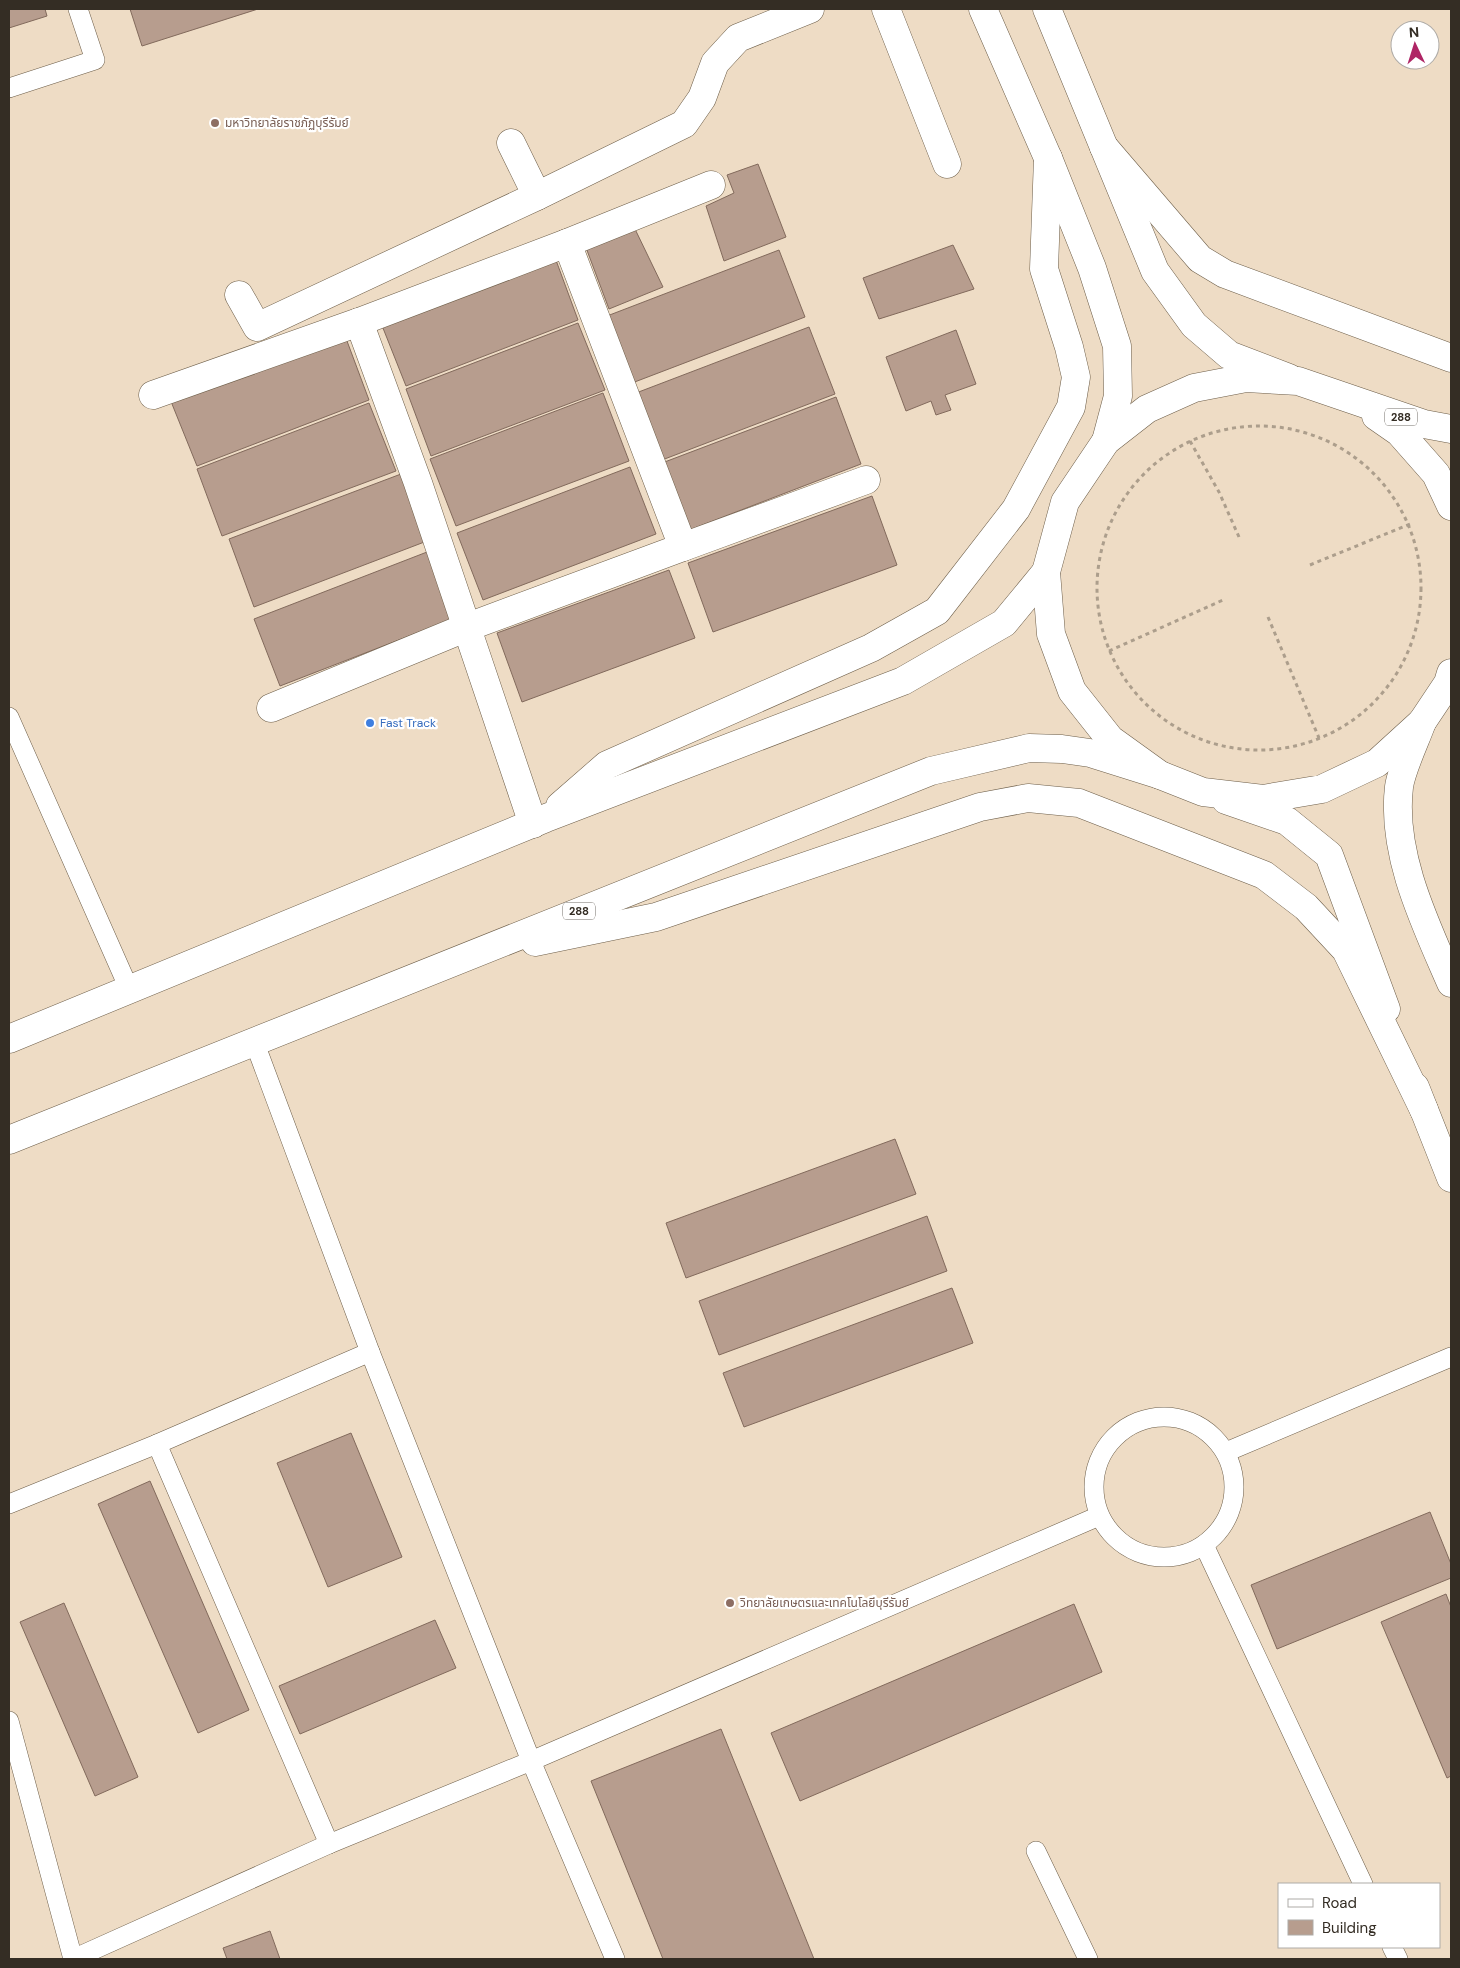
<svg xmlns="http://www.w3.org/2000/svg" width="1460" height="1968" font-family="'DM Sans','Noto Sans Thai',sans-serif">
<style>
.building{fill:#b79d8e;stroke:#826a5c}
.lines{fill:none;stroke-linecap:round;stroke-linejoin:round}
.service-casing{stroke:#6d5e49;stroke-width:20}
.minor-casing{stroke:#6d5e49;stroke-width:29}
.secondary-casing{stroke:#6d5e49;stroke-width:29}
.primary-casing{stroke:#6d5e49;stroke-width:29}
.path{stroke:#ac9e8c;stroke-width:3;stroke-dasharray:4 4;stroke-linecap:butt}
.service{stroke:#fff;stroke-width:19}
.minor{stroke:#fff;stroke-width:28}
.secondary{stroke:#fff;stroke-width:28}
.primary{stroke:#fff;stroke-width:28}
.education-dot{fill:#8d6e63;stroke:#fff;stroke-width:2}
.shop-dot{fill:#3f7fe0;stroke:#fff;stroke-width:2}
.labels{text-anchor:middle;stroke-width:4.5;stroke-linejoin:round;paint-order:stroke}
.shield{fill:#fff;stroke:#716c66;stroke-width:1}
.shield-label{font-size:11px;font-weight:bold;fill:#342d24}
.education-label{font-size:12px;fill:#785e54;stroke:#fff;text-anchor:start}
.shop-label{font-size:12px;fill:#366cbe;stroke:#fff;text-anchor:start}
</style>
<rect width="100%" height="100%" fill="#eedcc5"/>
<!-- building -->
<g class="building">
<polygon points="9,9 45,9 47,16 9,28"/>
<polygon points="130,9 258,9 142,46"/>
<polygon points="758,164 786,237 724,261 706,206 734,193 727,175"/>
<polygon points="634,227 663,287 609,309 585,245"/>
<polygon points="953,245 974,289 879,319 863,278"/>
<polygon points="779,250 805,317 632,383 607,316"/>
<polygon points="553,252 578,320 406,386 379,318"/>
<polygon points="578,323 605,390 431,456 406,389"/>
<polygon points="809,327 835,394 662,460 636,393"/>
<polygon points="956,330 976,384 945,395 951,410 936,415 931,401 906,411 886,357"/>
<polygon points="344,333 369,400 197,466 170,399"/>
<polygon points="603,393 629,461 456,526 430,459"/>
<polygon points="836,397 861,464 689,530 662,463"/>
<polygon points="369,403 396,471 222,536 197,469"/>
<polygon points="630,467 656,534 483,600 457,533"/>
<polygon points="401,474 427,541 254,607 229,539"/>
<polygon points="872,496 897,565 713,632 688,563"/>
<polygon points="427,552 453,619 280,686 254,619"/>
<polygon points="669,570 695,638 522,702 497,633"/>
<polygon points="895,1139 916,1194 686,1278 666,1223"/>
<polygon points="927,1216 947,1271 719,1355 699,1301"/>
<polygon points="952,1288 973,1343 744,1427 723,1373"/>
<polygon points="351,1433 402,1557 328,1587 277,1463"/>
<polygon points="150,1481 249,1710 198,1733 98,1504"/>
<polygon points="1430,1512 1451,1564 1451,1578 1277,1649 1251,1585"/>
<polygon points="1446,1594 1451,1607 1451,1776 1447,1778 1381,1622"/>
<polygon points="64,1603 138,1777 95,1796 20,1622"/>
<polygon points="1074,1604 1102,1672 800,1801 771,1733"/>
<polygon points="435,1620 456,1668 300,1734 279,1686"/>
<polygon points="721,1729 814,1959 663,1959 591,1781"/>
<polygon points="270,1931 280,1959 227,1959 223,1948"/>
</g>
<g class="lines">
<defs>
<g id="service">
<polyline points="9,88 95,60 78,9"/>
<polyline points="9,717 130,991"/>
<polyline points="254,1041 370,1352 531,1761 615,1959"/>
<circle cx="1164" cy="1487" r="70"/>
<polyline points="157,1444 329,1844"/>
<polyline points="1226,1452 1451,1357"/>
<polyline points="9,1504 157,1444 370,1352"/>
<polyline points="1204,1545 1363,1884"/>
<polyline points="9,1721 73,1959 329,1844 531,1761 1099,1516"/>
<polyline points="1036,1851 1088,1959"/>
<polyline points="1392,1947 1398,1959"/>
</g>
<g id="minor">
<polyline points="886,9 947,164"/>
<polyline points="511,143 537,196"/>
<polyline points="239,295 257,327 537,196 684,124 702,98 715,63 738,38 810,9"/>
<polyline points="359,322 418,483 533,824"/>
<polyline points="153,395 359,322 567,243 711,185"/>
<polyline points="683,547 866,480"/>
<polyline points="271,708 465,628 683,547 567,243"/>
</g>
<g id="secondary">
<polyline points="983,9 1048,158 1092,268 1117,346 1118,396 1106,441"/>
<polyline points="1047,9 1155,271 1194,325 1229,355 1289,378"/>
<path d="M1422,722C1416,739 1401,770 1399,787C1391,854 1425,923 1451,983"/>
<polyline points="1226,800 1287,821 1329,855 1386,1009"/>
<polyline points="1415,1087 1451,1178"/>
</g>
<g id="primary">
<polyline points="1104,147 1200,259 1225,274 1451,358"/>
<polyline points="1376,416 1399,432 1436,474 1451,506"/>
<polyline points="1451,429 1424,424 1298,381 1246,378 1194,388 1147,409 1106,441 1065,502 1046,572 1051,634 1072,691 1110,739 1160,775 1203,792 1263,799 1322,789 1377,763 1422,722 1448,683 1451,673"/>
<polyline points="560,806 607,765 871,648 937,611 1016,509 1071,407 1076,377 1069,347 1044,269 1048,158"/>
<polyline points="535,942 656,917 980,807 1028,798 1079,803 1264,875 1306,907 1346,950 1424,1110"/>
<polyline points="9,1039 546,818 903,681 1004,623 1046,572"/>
<polyline points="9,1140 931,771 1029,748 1062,749 1090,753 1160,775"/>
</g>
</defs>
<!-- service casing -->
<use href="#service" class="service-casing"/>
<!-- minor casing -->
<use href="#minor" class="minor-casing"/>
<!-- secondary casing -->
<use href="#secondary" class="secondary-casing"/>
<!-- primary casing -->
<use href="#primary" class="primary-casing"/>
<!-- path -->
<g class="path">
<circle cx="1259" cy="588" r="162"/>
<polyline points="1190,441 1219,492 1239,537"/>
<polyline points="1310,565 1410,524"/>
<polyline points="1268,617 1319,738"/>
<polyline points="1109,651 1223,600"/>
</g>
<!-- service -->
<use href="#service" class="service"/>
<!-- minor -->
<use href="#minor" class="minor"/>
<!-- secondary -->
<use href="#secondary" class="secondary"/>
<!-- primary -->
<use href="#primary" class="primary"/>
</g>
<!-- markers -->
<g class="education-dot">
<circle cx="215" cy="123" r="5"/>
<circle cx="730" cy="1603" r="5"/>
</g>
<circle class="shop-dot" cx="370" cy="723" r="5"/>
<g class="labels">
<!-- shield labels -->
<g class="shield">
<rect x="1385" y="408.5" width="32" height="17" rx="4"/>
<rect x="563" y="902.5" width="32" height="17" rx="4"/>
</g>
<g class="shield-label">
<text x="1401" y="421">288</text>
<text x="579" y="915">288</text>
</g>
<!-- education labels -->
<g class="education-label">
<text x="225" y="127">มหาวิทยาลัยราชภัฏบุรีรัมย์</text>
<text x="740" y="1607">วิทยาลัยเกษตรและเทคโนโลยีบุรีรัมย์</text>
</g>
<!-- shop labels -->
<g class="shop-label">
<text x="380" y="727">Fast Track</text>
</g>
</g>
<!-- border -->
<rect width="1460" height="1968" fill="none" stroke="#342d24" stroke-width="20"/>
<!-- legend -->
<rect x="1278" y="1883" width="162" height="65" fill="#ffffff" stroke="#aeaba7"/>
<rect x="1288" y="1899" width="25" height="8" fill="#ffffff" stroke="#aeaba7"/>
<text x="1322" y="1908" font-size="15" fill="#342d24">Road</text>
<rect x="1288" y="1920" width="25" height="15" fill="#b79d8e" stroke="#aeaba7"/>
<text x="1322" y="1933" font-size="15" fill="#342d24">Building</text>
<!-- north arrow -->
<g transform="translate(1415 45) rotate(356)"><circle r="24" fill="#ffffff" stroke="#aeaba7"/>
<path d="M0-4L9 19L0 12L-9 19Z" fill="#af2565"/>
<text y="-8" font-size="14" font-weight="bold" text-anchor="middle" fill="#342d24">N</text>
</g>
</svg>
